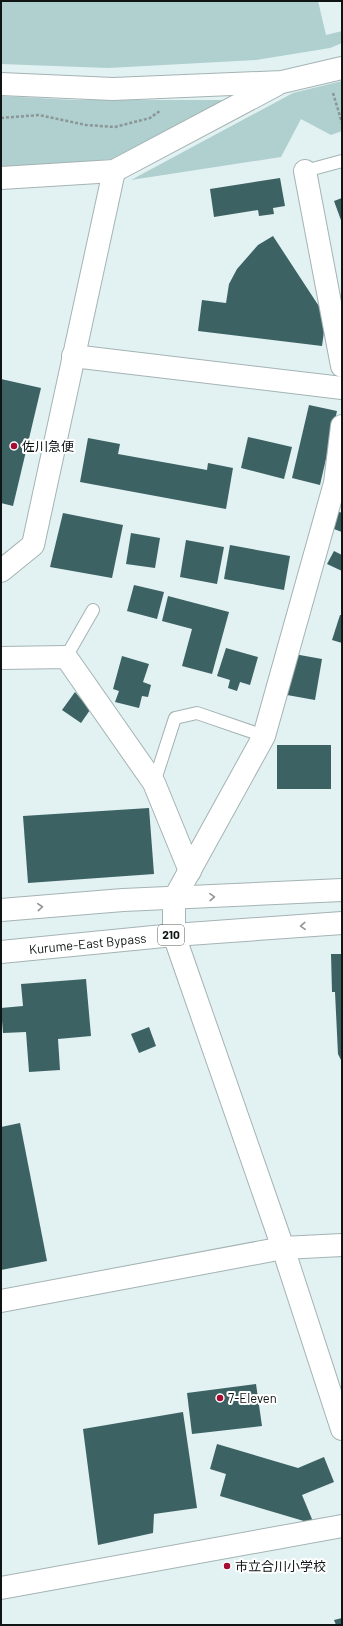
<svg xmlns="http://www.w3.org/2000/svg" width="343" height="1626" font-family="Barlow,'Noto Sans JP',sans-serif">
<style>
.green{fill:#b0cfcf}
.building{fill:#3c6263}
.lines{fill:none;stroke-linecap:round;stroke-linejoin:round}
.lane-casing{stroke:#a4b3b3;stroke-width:14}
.street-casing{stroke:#a4b3b3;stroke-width:24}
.highway-casing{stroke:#a4b3b3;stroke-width:24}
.path{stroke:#8b9697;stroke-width:2.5;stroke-dasharray:3 2;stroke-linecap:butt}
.lane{stroke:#fff;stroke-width:12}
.street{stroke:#fff;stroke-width:22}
.highway{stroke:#fff;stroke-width:22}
.oneway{stroke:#939595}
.poi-dot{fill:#a60b31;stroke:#fff;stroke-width:1.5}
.labels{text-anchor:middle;stroke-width:4;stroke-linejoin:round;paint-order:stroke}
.shield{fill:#fff;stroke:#575a5a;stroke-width:1}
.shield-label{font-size:12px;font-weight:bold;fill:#0f1414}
.poi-label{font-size:13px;fill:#0f1414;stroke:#fff;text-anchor:start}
.street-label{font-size:13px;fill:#0f1414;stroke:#fff}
</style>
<rect width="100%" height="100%" fill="#e2f1f2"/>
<!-- green -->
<g class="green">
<polygon points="1,1 318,1 326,35 342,31 342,43 330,48 256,60 108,68 1,64"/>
<polygon points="342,81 342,131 331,135 301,119 281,157 131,180 293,93"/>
<polygon points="1,96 75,100 233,100 111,159 1,171"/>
</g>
<!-- building -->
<g class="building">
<polygon points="280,178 285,206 273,208 274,214 259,216 258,210 214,217 210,189"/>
<polygon points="342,198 342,223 334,201"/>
<polygon points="273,236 326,317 322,346 198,331 202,300 226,303 229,284 237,269 258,245"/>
<polygon points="1,379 41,388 13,506 1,503"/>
<polygon points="309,405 337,411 320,485 292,478"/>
<polygon points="248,437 292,447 284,479 241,468"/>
<polygon points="88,438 120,444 118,454 207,470 208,463 233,468 226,509 80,482"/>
<polygon points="337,511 342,513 342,532 331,528"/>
<polygon points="63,513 123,525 112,578 50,567"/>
<polygon points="131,533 160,538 155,568 126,564"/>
<polygon points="186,540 224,547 217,584 180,577"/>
<polygon points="230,545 290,556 284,590 224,579"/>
<polygon points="334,551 342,555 342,571 327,564"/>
<polygon points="134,585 164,592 157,619 127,611"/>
<polygon points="168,596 229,612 212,674 182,666 192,629 162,621"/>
<polygon points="340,615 342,615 342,643 332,640"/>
<polygon points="226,648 258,657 250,685 240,682 237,691 228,688 230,680 217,676"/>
<polygon points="294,654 322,659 315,700 287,695"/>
<polygon points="122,656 149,664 143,682 151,685 148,697 142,696 139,708 115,702 119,691 113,689"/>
<polygon points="75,692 90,710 81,723 62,710"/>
<rect x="277" y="745" width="54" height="44"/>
<polygon points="149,808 154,874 28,883 23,816"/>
<polygon points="331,954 342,954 342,1062 338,1054 335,992 332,992"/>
<polygon points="86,979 91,1036 58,1039 60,1070 29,1072 26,1032 3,1033 1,1008 23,1006 21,984"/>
<polygon points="149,1027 156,1046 139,1053 131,1034"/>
<polygon points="20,1123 47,1261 1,1270 1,1127"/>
<polygon points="256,1384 262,1426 192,1434 187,1393"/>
<polygon points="183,1412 197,1508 154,1514 153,1533 98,1545 83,1429"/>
<polygon points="217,1444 298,1468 324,1457 334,1482 302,1495 314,1524 220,1496 226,1474 210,1469"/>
<polygon points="342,1618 342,1625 336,1625 334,1620"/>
</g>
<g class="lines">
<defs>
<g id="lane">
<polyline points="305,171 342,161"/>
<polyline points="66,657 93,610"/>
<polyline points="154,783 175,718 197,713 264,736"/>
</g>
<g id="street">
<polyline points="1,84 113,89 282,82 342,68"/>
<polyline points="305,171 342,366"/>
<polyline points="1,178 114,171 276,85"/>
<polyline points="73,356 342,388"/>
<polyline points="342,426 335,483 264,736 174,899 174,935 283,1248 342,1429"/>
<polyline points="1,571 33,545 114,171"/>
<polyline points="1,658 66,657 154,783 190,871"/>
<polyline points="1,1301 283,1248 342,1245"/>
<polyline points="1,1588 342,1526"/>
</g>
<g id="highway">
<polyline points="1,910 123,900 342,890"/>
<path id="s1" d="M1,952L174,935L342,923"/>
</g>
</defs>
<!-- lane casing -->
<use href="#lane" class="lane-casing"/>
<!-- street casing -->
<use href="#street" class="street-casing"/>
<!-- highway casing -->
<use href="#highway" class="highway-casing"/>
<!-- path -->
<g class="path">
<polyline points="333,93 342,123"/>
<polyline points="1,118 39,115 86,125 115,127 150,118 161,110"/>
</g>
<!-- lane -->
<use href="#lane" class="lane"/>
<!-- street -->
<use href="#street" class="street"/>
<!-- highway -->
<use href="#highway" class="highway"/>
</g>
<!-- one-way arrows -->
<defs><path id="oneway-chevron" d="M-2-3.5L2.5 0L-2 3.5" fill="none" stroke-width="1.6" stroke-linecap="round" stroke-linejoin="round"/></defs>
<g class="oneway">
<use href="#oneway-chevron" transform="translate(212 897) rotate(-3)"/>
<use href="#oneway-chevron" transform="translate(40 907) rotate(-5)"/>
<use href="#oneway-chevron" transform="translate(303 926) rotate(176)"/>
</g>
<!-- markers -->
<g class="poi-dot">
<circle cx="14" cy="446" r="4"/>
<circle cx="220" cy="1398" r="4"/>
<circle cx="227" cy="1566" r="4"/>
</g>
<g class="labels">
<!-- shield labels -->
<rect class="shield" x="158" y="925" width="26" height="20" rx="3"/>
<g class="shield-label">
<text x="171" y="939">210</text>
</g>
<!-- poi labels -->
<g class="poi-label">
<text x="22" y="451">佐川急便</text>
<text x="228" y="1403">7-Eleven</text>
<text x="235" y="1571">市立合川小学校</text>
</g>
<!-- street labels -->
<g class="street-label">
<text dy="5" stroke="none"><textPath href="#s1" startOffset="87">Kurume-East Bypass</textPath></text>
</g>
</g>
<!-- border -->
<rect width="343" height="1626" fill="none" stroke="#0f1414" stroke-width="4"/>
</svg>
